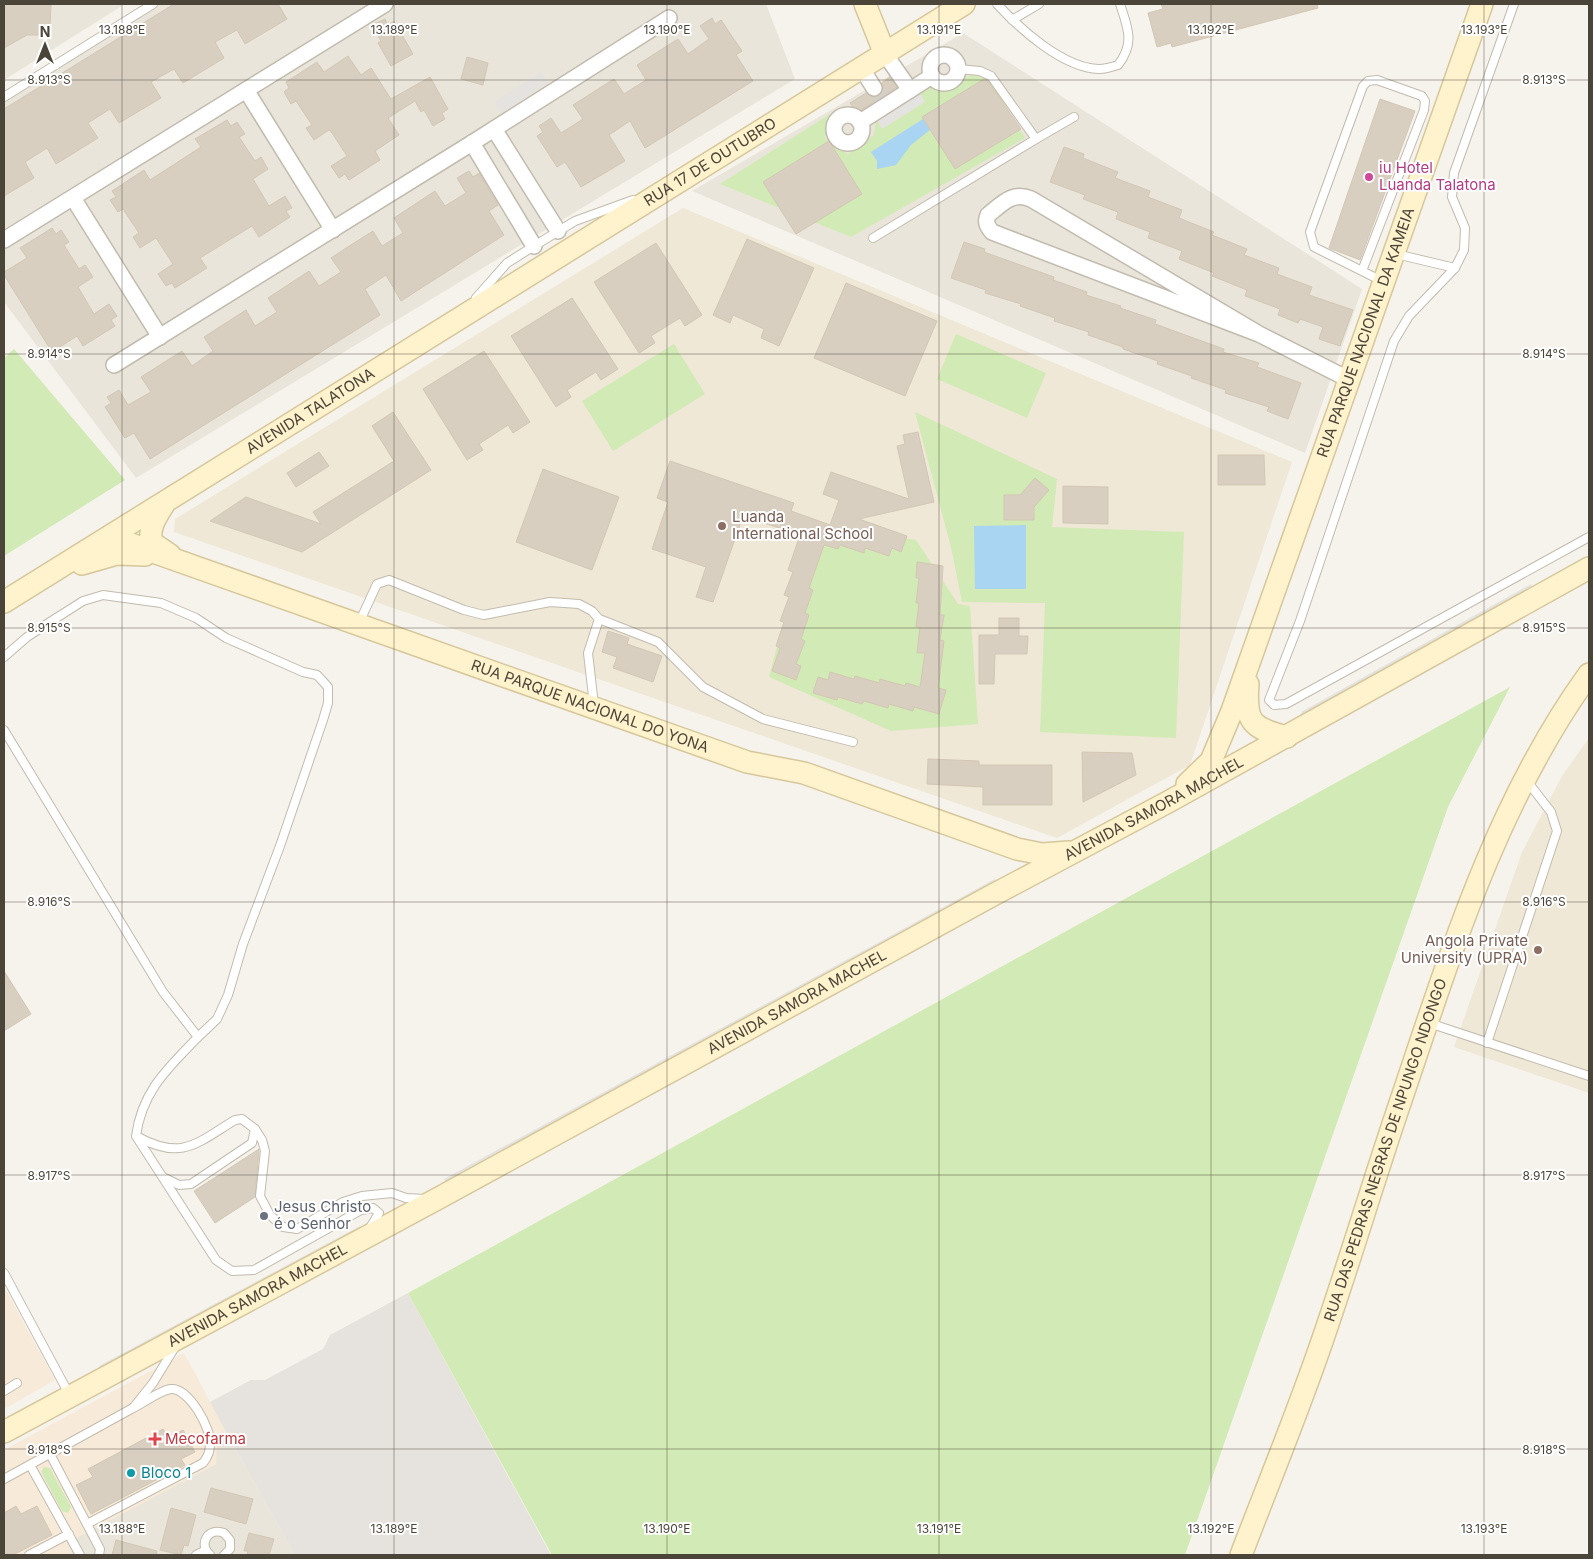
<svg xmlns="http://www.w3.org/2000/svg" width="1593" height="1559" font-family="Inter,sans-serif">
<style>
.residential{fill:#eae5da}
.commercial{fill:#f7ead8}
.industrial{fill:#e6e2dd}
.education{fill:#efe8d6}
.green{fill:#d2eab5}
.parking{fill:#e5e3e0}
.water{fill:#a9d4f2}
.building{fill:#d8cfc1;stroke:#d3c7b4}
.lines{fill:none;stroke-linecap:round;stroke-linejoin:round}
.street-tunnel{stroke:#d4d0c8;stroke-width:15;stroke-dasharray:15 8;stroke-linecap:butt}
.lane-casing{stroke:#c2bbae;stroke-width:10}
.street-casing{stroke:#c2bbae;stroke-width:18}
.secondary-casing{stroke:#d6c79b;stroke-width:24}
.lane{stroke:#fff;stroke-width:8}
.street{stroke:#fff;stroke-width:15}
.secondary{stroke:#fff3cd;stroke-width:21}
.ticks{fill:none;stroke:#4b4439;stroke-width:1;stroke-opacity:0.45}
.hotel-dot{fill:#d1479c;stroke:#fff;stroke-width:2}
.education-dot{fill:#8d6e63;stroke:#fff;stroke-width:2}
.worship-dot{fill:#6b7280;stroke:#fff;stroke-width:2}
.health-dot{fill:#e0444e;stroke:#fff;stroke-width:2}
.culture-dot{fill:#0f9aa8;stroke:#fff;stroke-width:2}
.labels{text-anchor:middle;stroke-width:4;stroke-linejoin:round;paint-order:stroke}
.street-label{font-size:15px;fill:#4b4439;stroke:#fff}
.hotel-label{font-size:15px;fill:#b23c85;stroke:#fff;text-anchor:start}
.education-label{font-size:15px;fill:#785e54;stroke:#fff;text-anchor:start}
.worship-label{font-size:15px;fill:#5b616d;stroke:#fff;text-anchor:start}
.health-label{font-size:15px;fill:#be3a42;stroke:#fff;text-anchor:start}
.culture-label{font-size:15px;fill:#0d838f;stroke:#fff;text-anchor:start}
.ticks-label{font-size:12px;text-anchor:middle;fill:#4b4439;stroke:#fff;stroke-width:4;stroke-linejoin:round;paint-order:stroke}
</style>
<rect width="100%" height="100%" fill="#f6f3ec"/>
<!-- residential -->
<g class="residential">
<polygon points="4,4 125,4 4,80"/>
<polygon points="150,4 766,4 795,79 136,478 4,302 4,93"/>
<polygon points="963,33 1362,289 1305,453 692,191"/>
<polygon points="230,1439 295,1555 73,1555 66,1543 216,1464 216,1446"/>
</g>
<!-- commercial -->
<g class="commercial">
<polygon points="4,1287 55,1380 4,1409"/>
<polygon points="184,1353 230,1439 217,1446 216,1464 67,1543 73,1555 4,1555 4,1450"/>
</g>
<!-- industrial -->
<polygon class="industrial" points="408,1293 551,1555 295,1555 230,1439 210,1402 251,1380 265,1380 323,1349 330,1335"/>
<!-- education -->
<g class="education">
<polygon points="683,208 1292,462 1190,765 1057,838 174,532 175,519"/>
<polygon points="1589,738 1589,1093 1454,1047 1522,852 1562,776"/>
</g>
<!-- green -->
<g class="green">
<polygon points="970,75 989,78 1025,138 851,237 720,184 830,114 825,138 848,154 874,135 876,119 930,84 945,91"/>
<polygon points="956,334 1046,373 1027,418 937,379"/>
<polygon points="674,344 705,394 613,451 582,401"/>
<polygon points="14,349 125,480 4,556 4,358"/>
<polygon points="915,412 1057,479 1052,527 1184,532 1176,738 1040,732 1045,603 962,602 951,547"/>
<polygon points="809,524 916,540 958,604 970,606 978,724 891,731 769,677"/>
<polygon points="1510,687 1448,807 1185,1555 552,1555 408,1293"/>
<polygon points="44,1467 50,1468 71,1507 68,1513 62,1511 41,1472"/>
</g>
<!-- parking -->
<g class="parking">
<polygon points="541,72 548,83 501,114 493,103"/>
<polygon points="919,91 925,102 882,129 876,119"/>
<polygon points="1531,584 1533,588 1303,716 1301,712"/>
<polygon points="995,879 997,882 446,1183 444,1179"/>
<polygon points="360,1226 361,1228 101,1369 99,1366"/>
</g>
<!-- water -->
<g class="water">
<polygon points="923,119 931,129 911,145 896,165 877,169 877,161 871,152"/>
<polygon points="1026,525 1026,589 975,589 974,526"/>
</g>
<!-- building -->
<g class="building">
<polygon points="4,4 51,4 50,25 41,25 41,35 27,35 4,48"/>
<polygon points="174,4 278,4 287,19 245,44 237,30 215,42 224,58 183,83 174,69 151,82 161,98 119,123 110,109 88,123 98,138 56,164 47,148 25,162 34,178 4,196 4,109"/>
<polygon points="1161,4 1317,4 1318,8 1172,47 1171,43 1157,47 1148,13 1163,9"/>
<polygon points="712,18 715,24 721,20 742,51 736,55 753,81 645,148 630,121 609,135 625,161 581,187 565,162 557,167 537,136 543,132 539,126 551,118 561,133 583,119 573,105 614,79 624,94 646,80 637,65 678,39 688,54 709,39 700,26"/>
<polygon points="385,19 388,25 394,21 413,54 391,66 378,43 381,41 372,25"/>
<polygon points="348,56 361,75 371,68 391,99 430,77 448,109 442,113 445,119 433,126 424,110 421,112 415,101 388,118 399,135 375,151 380,160 349,180 345,174 339,178 331,166 347,156 332,133 329,130 314,140 306,128 312,125 296,101 291,104 284,92 289,88 286,82 317,62 324,72"/>
<polygon points="467,57 488,63 483,85 461,79"/>
<polygon points="890,77 897,87 857,113 850,103 866,93 874,97 879,96 883,88 882,83"/>
<polygon points="984,79 987,80 1021,129 955,169 922,117"/>
<polygon points="1380,99 1415,111 1360,260 1329,248"/>
<polygon points="227,120 231,126 237,122 245,134 239,137 255,161 261,157 268,169 253,179 269,206 285,196 292,208 286,211 290,217 259,237 252,226 200,258 207,268 175,288 172,283 166,286 158,274 173,264 156,238 140,248 133,237 139,233 123,209 118,212 110,200 116,197 112,191 144,170 150,180 201,147 195,139"/>
<polygon points="829,141 862,194 796,234 763,182"/>
<polygon points="1064,147 1084,154 1083,158 1118,172 1115,178 1150,191 1148,197 1182,210 1179,218 1214,232 1212,235 1247,249 1244,255 1279,268 1277,274 1312,287 1309,295 1353,310 1340,346 1319,339 1323,327 1300,319 1298,323 1278,315 1280,309 1245,296 1247,290 1212,276 1214,273 1179,259 1182,251 1148,238 1150,232 1116,219 1118,212 1083,199 1085,195 1050,182"/>
<polygon points="469,171 473,177 479,173 498,205 489,211 504,235 401,301 386,275 365,289 380,315 150,459 134,433 125,438 105,407 111,403 107,397 119,390 128,405 151,392 141,377 182,351 192,366 213,351 204,337 246,310 255,326 277,312 268,298 309,271 319,286 341,272 331,258 343,250 373,231 382,246 403,233 394,218 435,191 445,206 466,193 457,178"/>
<polygon points="52,228 56,234 61,230 69,242 64,245 79,269 85,265 93,277 78,287 94,314 109,304 117,316 111,320 115,326 83,346 77,336 52,352 4,275 4,272 27,258 20,248"/>
<polygon points="747,239 814,268 779,346 761,338 764,329 733,315 730,323 713,315"/>
<polygon points="964,242 985,249 984,252 1054,277 1053,280 1087,292 1086,295 1121,306 1120,308 1156,320 1155,324 1224,349 1223,352 1259,363 1257,367 1301,383 1288,419 1267,411 1269,407 1225,393 1226,390 1191,378 1192,376 1157,364 1158,361 1123,349 1123,347 1088,335 1089,332 1054,321 1055,318 1020,306 1021,304 985,293 986,290 951,278"/>
<polygon points="656,243 702,315 685,326 680,318 651,336 655,343 639,353 594,282"/>
<polygon points="846,283 937,321 905,396 814,358"/>
<polygon points="572,298 618,369 601,380 596,372 567,390 571,397 556,407 511,336"/>
<polygon points="484,351 530,422 513,433 508,425 479,444 483,450 467,460 423,389"/>
<polygon points="393,412 431,470 302,552 210,521 246,497 321,524 313,512 394,461 372,426"/>
<polygon points="918,432 934,502 859,519 907,536 901,552 892,548 889,556 865,548 864,553 840,545 838,549 824,545 809,588 813,590 805,613 809,615 801,639 805,641 796,664 801,666 796,680 772,671 780,648 776,646 784,622 780,621 789,597 784,595 793,572 788,570 800,535 743,516 713,602 696,597 706,567 652,549 668,502 657,498 670,461 794,503 791,511 830,525 839,500 823,494 831,472 909,499 897,446 905,444 903,435"/>
<polygon points="319,452 329,466 296,487 287,473"/>
<polygon points="1218,455 1264,455 1265,485 1218,485"/>
<polygon points="543,469 619,497 592,570 516,542"/>
<polygon points="1035,478 1049,490 1034,507 1034,520 1004,520 1004,495 1020,495"/>
<polygon points="1063,486 1108,487 1108,524 1063,523"/>
<polygon points="917,562 943,566 940,615 944,615 940,640 944,641 938,688 946,690 939,714 914,707 913,711 889,704 888,708 864,701 862,704 838,697 837,700 813,693 818,677 828,680 830,672 854,679 855,676 879,683 880,679 905,686 906,683 920,687 925,653 917,653 920,627 916,627 919,603 916,603 919,578 916,578"/>
<polygon points="999,618 1019,618 1019,636 1028,636 1027,654 995,654 994,684 979,684 979,635 999,635"/>
<polygon points="608,631 629,638 627,644 662,656 653,682 613,668 617,657 602,652"/>
<polygon points="1082,752 1132,753 1136,775 1083,802"/>
<polygon points="928,759 979,761 979,765 1052,765 1052,805 983,805 983,787 927,784"/>
<polygon points="4,971 31,1014 4,1031"/>
<polygon points="259,1149 255,1197 215,1223 194,1191"/>
<polygon points="163,1429 168,1438 183,1430 195,1452 181,1459 185,1465 91,1514 76,1485 93,1477 88,1469"/>
<polygon points="211,1488 253,1499 246,1524 204,1512"/>
<polygon points="16,1506 21,1514 37,1506 52,1535 13,1555 4,1555 4,1513"/>
<polygon points="171,1508 196,1515 188,1546 184,1545 181,1555 160,1550"/>
<polygon points="249,1533 274,1539 269,1555 247,1555 248,1551 244,1551"/>
<polygon points="116,1540 157,1551 156,1555 112,1555"/>
</g>
<g class="lines">
<!-- street-tunnel -->
<polyline class="street-tunnel" points="874,88 882,98"/>
<defs>
<g id="lane">
<path d="M997,4C1020,29 1063,68 1099,69C1105,69 1112,67 1118,65C1135,44 1128,28 1120,4"/>
<polyline points="1514,4 1454,173 1452,197 1465,228 1464,250 1455,268 1409,316 1394,341 1300,621 1269,700 1274,705 1286,704 1589,537"/>
<polyline points="1012,20 1039,4"/>
<polyline points="4,97 153,4"/>
<polyline points="1036,139 1074,117"/>
<polyline points="873,238 1036,139 991,76 980,71 958,69"/>
<polyline points="1396,254 1455,268"/>
<polyline points="1362,271 1424,110 1425,101 1422,96 1377,80 1368,81 1363,86 1310,232 1314,247 1382,281"/>
<polyline points="476,298 507,263 534,246 575,221 633,200"/>
<polyline points="359,623 377,584 389,580 464,610 484,615 550,602 579,604 592,611 599,619 658,642 703,687 763,719 853,742"/>
<polyline points="4,657 27,637 50,622 83,601 103,595 161,603 196,618 226,638 303,672 317,675 328,687 328,703 323,720 280,846 243,944 228,995 217,1019 198,1037 163,992 4,730"/>
<polyline points="594,705 588,653 599,619"/>
<polyline points="1429,1023 1589,1076"/>
<path d="M198,1037C168,1068 142,1091 136,1136L216,1260L232,1271L254,1270L361,1210L373,1208L379,1213L371,1226"/>
<polyline points="1487,1043 1557,831 1551,812 1527,781"/>
<polyline points="255,1129 262,1140 265,1151 260,1196 270,1215 283,1227 297,1229 343,1202 362,1196 392,1193 406,1198 425,1199"/>
<path d="M138,1137C182,1161 197,1143 235,1120L242,1119L255,1129L252,1143L191,1184L179,1185L163,1177"/>
<polyline points="4,1273 69,1394"/>
<polyline points="4,1391 17,1383"/>
<polyline points="50,1454 100,1549 99,1555"/>
<polyline points="30,1465 80,1555"/>
<polyline points="4,1479 133,1408 153,1383 175,1347"/>
<path d="M87,1524L203,1463C207,1458 210,1452 210,1445C212,1429 189,1388 171,1389C160,1390 144,1403 133,1408"/>
<polyline points="29,1555 69,1534"/>
<polyline points="196,1555 206,1550"/>
<path d="M210,1555C198,1544 208,1527 224,1533L230,1540V1549L224,1555"/>
</g>
<g id="street">
<polyline points="885,54 910,90"/>
<circle cx="944" cy="69" r="14"/>
<polyline points="862,69 874,88"/>
<polyline points="246,90 333,230"/>
<circle cx="848" cy="129" r="14"/>
<polyline points="860,122 932,76"/>
<polyline points="494,129 558,231"/>
<polyline points="472,143 534,246"/>
<polyline points="73,198 160,337"/>
<polyline points="4,240 385,4"/>
<path d="M1259,334L992,232C987,226 985,222 988,215C1002,204 1012,191 1031,199L1259,334L1348,379"/>
<polyline points="114,365 472,143 669,18"/>
</g>
<g id="secondary">
<polyline points="865,4 885,54"/>
<path d="M164,504C156,517 149,526 151,542L170,555"/>
<path id="s1" d="M111,537L747,762L804,773L1017,849L1042,854L1069,852"/>
<polyline points="82,564 117,554 145,555"/>
<path id="s2" d="M4,602L964,4"/>
<path d="M1248,684C1245,722 1251,728 1287,737"/>
<path id="s3" d="M1187,784L1211,761L1232,711L1482,4"/>
<path id="s4" d="M4,1432L437,1199L993,895L1168,802L1589,568"/>
<path id="s5" d="M1241,1555C1267,1487 1295,1419 1319,1350C1347,1270 1371,1189 1398,1109C1449,959 1495,804 1589,674"/>
</g>
</defs>
<!-- lane casing -->
<use href="#lane" class="lane-casing"/>
<!-- street casing -->
<use href="#street" class="street-casing"/>
<!-- secondary casing -->
<use href="#secondary" class="secondary-casing"/>
<!-- lane -->
<use href="#lane" class="lane"/>
<!-- street -->
<use href="#street" class="street"/>
<!-- secondary -->
<use href="#secondary" class="secondary"/>
</g>
<!-- ticks -->
<path class="ticks" d="M122,4V1555M394,4V1555M667,4V1555M939,4V1555M1211,4V1555M1484,4V1555M4,80H1589M4,354H1589M4,628H1589M4,902H1589M4,1175H1589M4,1449H1589"/>
<!-- markers -->
<circle class="hotel-dot" cx="1369" cy="177" r="5"/>
<g class="education-dot">
<circle cx="722" cy="526" r="5"/>
<circle cx="1538" cy="950" r="5"/>
</g>
<circle class="worship-dot" cx="264" cy="1216" r="5"/>
<path class="health-dot" d="M152.5 1431.5h5v5h5v5h-5v5h-5v-5h-5v-5h5z"/>
<circle class="culture-dot" cx="131" cy="1473" r="5"/>
<g class="labels">
<!-- street labels -->
<g class="street-label">
<text dy="5" stroke="none"><textPath href="#s2" startOffset="832">RUA 17 DE OUTUBRO</textPath></text>
<text dy="5" stroke="none"><textPath href="#s3" startOffset="489">RUA PARQUE NACIONAL DA KAMEIA</textPath></text>
<text dy="5" stroke="none"><textPath href="#s2" startOffset="361">AVENIDA TALATONA</textPath></text>
<text dy="5" stroke="none"><textPath href="#s1" startOffset="508">RUA PARQUE NACIONAL DO YONA</textPath></text>
<text dy="5" stroke="none"><textPath href="#s4" startOffset="1308">AVENIDA SAMORA MACHEL</textPath></text>
<text dy="5" stroke="none"><textPath href="#s4" startOffset="902">AVENIDA SAMORA MACHEL</textPath></text>
<text dy="5" stroke="none"><textPath href="#s5" startOffset="430">RUA DAS PEDRAS NEGRAS DE NPUNGO NDONGO</textPath></text>
<text dy="5" stroke="none"><textPath href="#s4" startOffset="288">AVENIDA SAMORA MACHEL</textPath></text>
</g>
<!-- hotel labels -->
<g class="hotel-label">
<text x="1379" y="173">iu Hotel<tspan x="1379" dy="17">Luanda Talatona</tspan></text>
</g>
<!-- education labels -->
<g class="education-label">
<text x="732" y="522">Luanda<tspan x="732" dy="17">International School</tspan></text>
<text x="1528" y="946" text-anchor="end">Angola Private<tspan x="1528" dy="17">University (UPRA)</tspan></text>
</g>
<!-- worship labels -->
<g class="worship-label">
<text x="274" y="1212">Jesus Christo<tspan x="274" dy="17">é o Senhor</tspan></text>
</g>
<!-- health labels -->
<g class="health-label">
<text x="165" y="1444">Mecofarma</text>
</g>
<!-- culture labels -->
<g class="culture-label">
<text x="141" y="1478">Bloco 1</text>
</g>
</g>
<g class="ticks-label">
<text x="122" y="34">13.188°E</text>
<text x="394" y="34">13.189°E</text>
<text x="667" y="34">13.190°E</text>
<text x="939" y="34">13.191°E</text>
<text x="1211" y="34">13.192°E</text>
<text x="1484" y="34">13.193°E</text>
<text x="49" y="84">8.913°S</text>
<text x="1544" y="84">8.913°S</text>
<text x="49" y="358">8.914°S</text>
<text x="1544" y="358">8.914°S</text>
<text x="49" y="632">8.915°S</text>
<text x="1544" y="632">8.915°S</text>
<text x="49" y="906">8.916°S</text>
<text x="1544" y="906">8.916°S</text>
<text x="49" y="1180">8.917°S</text>
<text x="1544" y="1180">8.917°S</text>
<text x="49" y="1454">8.918°S</text>
<text x="1544" y="1454">8.918°S</text>
<text x="122" y="1533">13.188°E</text>
<text x="394" y="1533">13.189°E</text>
<text x="667" y="1533">13.190°E</text>
<text x="939" y="1533">13.191°E</text>
<text x="1211" y="1533">13.192°E</text>
<text x="1484" y="1533">13.193°E</text>
</g>
<!-- border -->
<rect width="1593" height="1559" fill="none" stroke="#4b4439" stroke-width="10"/>
<!-- north arrow -->
<g transform="translate(45 45)" stroke="#ffffff" stroke-width="4" paint-order="stroke">
<path d="M0-4L9 19L0 12L-9 19Z" fill="#4b4439"/>
<text y="-8" font-size="14" font-weight="bold" text-anchor="middle" fill="#4b4439">N</text>
</g>
</svg>
